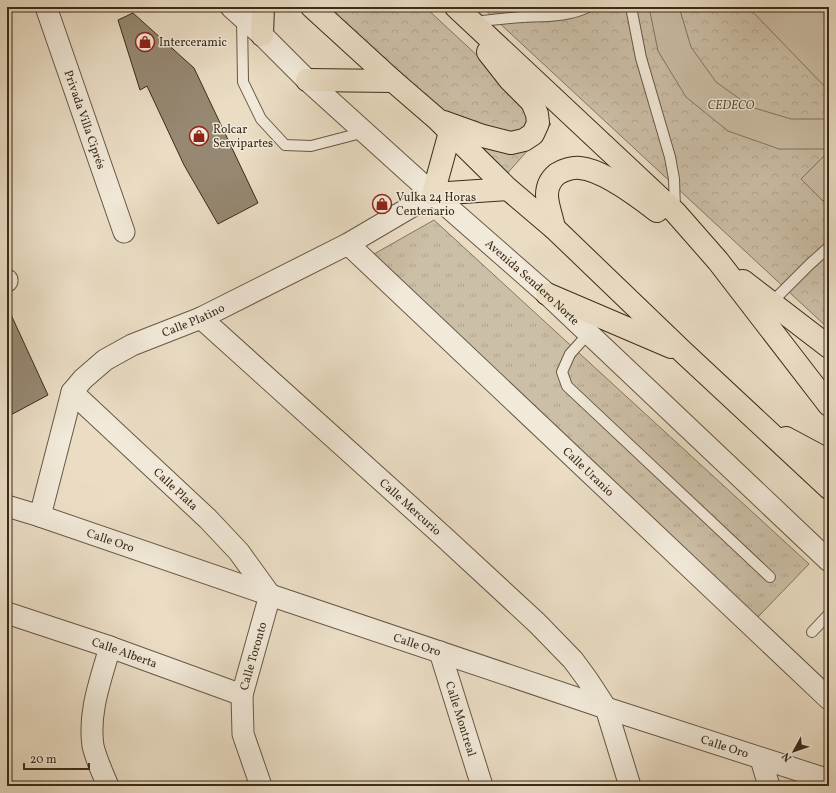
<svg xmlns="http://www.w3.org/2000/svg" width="836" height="793" font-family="Vollkorn,serif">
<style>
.grass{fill:url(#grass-tufts);stroke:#847560}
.park{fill:url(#park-crowns);stroke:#847560}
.garden{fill:#ccbfa7;stroke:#847560}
.building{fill:#968872;stroke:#3c2b19}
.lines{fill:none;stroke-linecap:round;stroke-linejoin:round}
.lane-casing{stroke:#685844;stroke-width:12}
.street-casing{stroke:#685844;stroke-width:23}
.primary-casing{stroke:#3c2b19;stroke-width:24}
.lane{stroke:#f1e9d9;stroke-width:10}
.street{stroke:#f1e9d9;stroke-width:21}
.primary{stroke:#eaddc4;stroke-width:22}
.labels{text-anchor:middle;stroke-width:3;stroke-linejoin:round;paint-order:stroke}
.poi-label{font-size:12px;fill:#3c2b19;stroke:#f1e9d9;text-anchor:start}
.park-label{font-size:12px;font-style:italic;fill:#594935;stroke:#f1e9d9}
.street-label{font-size:12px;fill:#3c2b19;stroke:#f1e9d9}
</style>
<defs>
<pattern id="grass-tufts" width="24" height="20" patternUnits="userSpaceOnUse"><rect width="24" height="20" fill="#ccbfa7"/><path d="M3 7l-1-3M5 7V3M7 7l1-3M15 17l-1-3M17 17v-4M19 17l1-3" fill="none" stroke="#b0a48f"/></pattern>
<pattern id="park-crowns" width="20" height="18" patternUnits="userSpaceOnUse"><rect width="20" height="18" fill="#ccbfa7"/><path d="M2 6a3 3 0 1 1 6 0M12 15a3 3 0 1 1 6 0" fill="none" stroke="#b0a48f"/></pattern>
</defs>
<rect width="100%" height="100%" fill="#eaddc4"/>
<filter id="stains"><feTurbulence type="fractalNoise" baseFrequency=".005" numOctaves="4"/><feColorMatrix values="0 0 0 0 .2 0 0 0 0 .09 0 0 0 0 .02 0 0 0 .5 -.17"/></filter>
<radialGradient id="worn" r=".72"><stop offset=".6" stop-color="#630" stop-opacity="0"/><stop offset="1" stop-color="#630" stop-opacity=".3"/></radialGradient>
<!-- grass -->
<polygon class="grass" points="434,220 809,564 757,618 374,254"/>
<!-- park -->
<g class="park">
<polygon points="323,7 425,7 551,124 505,176"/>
<polygon points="482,7 829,7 829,329"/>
</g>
<!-- garden -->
<g class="garden">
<polygon points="649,7 679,7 691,47 716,82 751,107 791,119 829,119 829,149 779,149 728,131 686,97 658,51"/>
<polygon points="748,7 829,7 829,91"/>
<polygon points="829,151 829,194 823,201 801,179"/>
</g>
<!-- building -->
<g class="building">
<polygon points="133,13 194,68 258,203 218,224 184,165 147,86 140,90 118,20"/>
<polygon points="7,306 48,395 7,417"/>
</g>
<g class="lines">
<defs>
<g id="lane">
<polyline points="631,7 641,58 670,157 674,179 675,209"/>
<polyline points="242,18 243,82 261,119 285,145 311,146 365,132"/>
<path d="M473,22C490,20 506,18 523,17C544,16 568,17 588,7"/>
<polyline points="771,303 810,264 829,247"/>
<polyline points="588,334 570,354 562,372 567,386 770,577"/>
<polyline points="812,632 829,614"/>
</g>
<g id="street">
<path id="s1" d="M46,7L124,232"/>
<path id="s2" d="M231,7L262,35L307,80L433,194L547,294L829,561"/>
<path id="s3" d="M348,244L829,699"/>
<polyline points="7,280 7,281"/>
<path id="s4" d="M201,318L444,537L537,623L573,660L587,679L606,708L630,786"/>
<path id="s5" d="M72,392L208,519L239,552L270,595L242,695L243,734L261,786"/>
<path id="s6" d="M7,506L40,516L270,595L606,708L829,780"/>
<path id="s7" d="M40,516L72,392L83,379L105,360L132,345L201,318L348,244L433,194"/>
<path id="s8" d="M7,613L110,647L242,695"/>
<path id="s9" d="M440,652L482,786"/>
<polyline points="761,759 769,786"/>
<path d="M108,786C103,774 96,759 93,746C88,712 101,679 110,647"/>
</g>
<g id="primary">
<polyline points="312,7 393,81 437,119 508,189 554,228 683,352 829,488"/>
<polyline points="456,7 675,212 718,261 829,405"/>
<polyline points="262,35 263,7"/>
<polyline points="307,80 393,81"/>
<polyline points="444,122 483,136 511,143 524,140 533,134 538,123 537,114 532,102 510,80 488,52"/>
<polyline points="450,132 433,194 508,189"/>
<path d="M554,228C552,217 547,205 547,195C547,186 551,179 557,174C563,170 573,167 580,168C603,170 639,197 657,211"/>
<polyline points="743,281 829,347"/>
<polyline points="547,294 671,347"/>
<polyline points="786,438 829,461"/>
</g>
</defs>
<!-- lane casing -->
<use href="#lane" class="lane-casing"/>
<!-- street casing -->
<use href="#street" class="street-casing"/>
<!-- primary casing -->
<use href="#primary" class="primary-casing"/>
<!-- lane -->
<use href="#lane" class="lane"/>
<!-- street -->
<use href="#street" class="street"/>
<!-- primary -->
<use href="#primary" class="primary"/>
</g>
<!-- icons -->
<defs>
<symbol id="shop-ring" viewBox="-11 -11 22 22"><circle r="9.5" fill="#f1e9d9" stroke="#8f2418" stroke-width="1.5"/><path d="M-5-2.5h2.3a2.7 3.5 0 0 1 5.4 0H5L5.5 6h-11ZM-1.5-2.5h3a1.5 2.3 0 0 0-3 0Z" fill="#8f2418"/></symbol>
</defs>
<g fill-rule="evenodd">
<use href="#shop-ring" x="134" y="31" width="22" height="22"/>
<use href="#shop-ring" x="188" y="125" width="22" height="22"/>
<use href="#shop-ring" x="371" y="193" width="22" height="22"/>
</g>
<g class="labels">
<!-- poi labels -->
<g class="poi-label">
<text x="159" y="46">Interceramic</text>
<text x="213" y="133">Rolcar<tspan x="213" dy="14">Servipartes</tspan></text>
<text x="396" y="201">Vulka 24 Horas<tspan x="396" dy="14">Centenario</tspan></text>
</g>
<!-- park labels -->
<g class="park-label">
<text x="731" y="109">CEDECO</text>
</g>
<!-- street labels -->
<g class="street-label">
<text dy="4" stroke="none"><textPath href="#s1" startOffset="119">Privada Villa Ciprés</textPath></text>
<text dy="4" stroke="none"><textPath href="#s2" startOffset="408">Avenida Sendero Norte</textPath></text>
<text dy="4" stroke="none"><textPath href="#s7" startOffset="271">Calle Platino</textPath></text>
<text dy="4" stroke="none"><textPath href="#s3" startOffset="331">Calle Uranio</textPath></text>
<text dy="4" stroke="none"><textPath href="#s5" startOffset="142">Calle Plata</textPath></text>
<text dy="4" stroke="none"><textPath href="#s4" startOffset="282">Calle Mercurio</textPath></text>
<text dy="4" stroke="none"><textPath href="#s6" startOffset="109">Calle Oro</textPath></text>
<text dy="4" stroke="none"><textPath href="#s6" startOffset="433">Calle Oro</textPath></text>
<text dy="4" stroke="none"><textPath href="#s8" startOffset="124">Calle Alberta</textPath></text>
<text transform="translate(253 656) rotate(-74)" y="4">Calle Toronto</text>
<text dy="4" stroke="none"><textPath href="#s9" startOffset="70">Calle Montreal</textPath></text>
<text dy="4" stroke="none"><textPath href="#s6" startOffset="757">Calle Oro</textPath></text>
</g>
</g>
<!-- margin -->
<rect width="836" height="793" fill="none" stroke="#eaddc4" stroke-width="24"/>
<rect x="8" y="8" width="820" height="777" fill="none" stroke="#3c2b19" stroke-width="2"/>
<rect x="12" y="12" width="812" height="769" fill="none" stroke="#3c2b19"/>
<!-- north arrow -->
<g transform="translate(794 751) rotate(230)" stroke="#f1e9d9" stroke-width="3" paint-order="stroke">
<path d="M0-3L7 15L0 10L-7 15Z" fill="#3c2b19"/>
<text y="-6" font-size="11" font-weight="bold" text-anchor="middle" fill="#3c2b19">N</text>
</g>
<!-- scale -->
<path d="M24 763v6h65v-6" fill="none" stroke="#3c2b19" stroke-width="2"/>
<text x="30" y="763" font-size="12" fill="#3c2b19" stroke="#f1e9d9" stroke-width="3" paint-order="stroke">20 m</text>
<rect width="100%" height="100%" filter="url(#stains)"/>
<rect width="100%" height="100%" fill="url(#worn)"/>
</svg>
